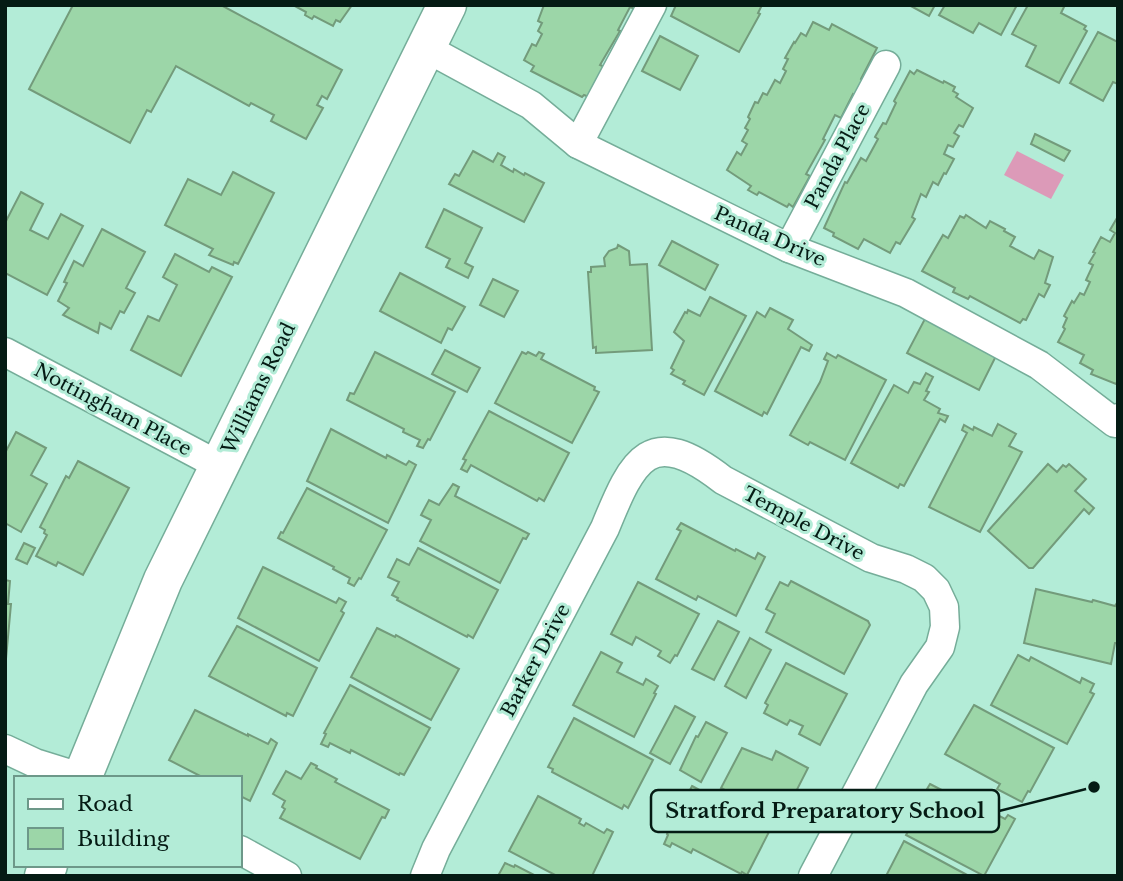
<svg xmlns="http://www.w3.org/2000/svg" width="1123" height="881" font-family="'Libre Baskerville',serif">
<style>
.water{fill:#dc9ab8}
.building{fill:#9cd6a8;stroke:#739b7b;stroke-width:2}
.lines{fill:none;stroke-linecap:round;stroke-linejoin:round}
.street-casing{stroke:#75ad99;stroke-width:31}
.secondary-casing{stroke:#75ad99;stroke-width:41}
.street{stroke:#fff;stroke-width:28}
.secondary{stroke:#fff;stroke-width:38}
.labels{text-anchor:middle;stroke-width:6;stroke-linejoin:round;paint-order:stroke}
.street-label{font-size:19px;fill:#051b14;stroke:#b3ecd7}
.leader{fill:none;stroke:#051b14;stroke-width:2.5}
.callout-dot{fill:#051b14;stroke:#b3ecd7;stroke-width:2.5}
.callout{fill:#b3ecd7;stroke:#051b14;stroke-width:2.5}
.callout-label{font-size:21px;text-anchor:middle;font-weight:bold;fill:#051b14}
</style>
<rect width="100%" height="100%" fill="#b3ecd7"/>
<!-- water -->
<polygon class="water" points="1017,151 1064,175 1051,199 1004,175"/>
<!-- building -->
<g class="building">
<polygon points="73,5 221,5 342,70 327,99 322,96 317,105 323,108 306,139 271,121 274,115 251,103 249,106 176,66 151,112 147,110 130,143 29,89"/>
<polygon points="293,5 352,5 340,22 336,20 333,26 314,16 312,19 305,15 306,12"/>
<polygon points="544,5 637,5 635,9 630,7 618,30 620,31 600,65 605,67 589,97 584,95 582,97 531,71 534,66 524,60 532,44 536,46 542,34 538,31 542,23 538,21"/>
<polygon points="676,5 762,5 758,13 760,14 739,52 671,16"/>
<polygon points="909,5 935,5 929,16"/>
<polygon points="945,5 1017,5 1001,35 979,23 973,33 939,15"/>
<polygon points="1028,5 1065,5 1061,13 1086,26 1084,29 1087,31 1059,83 1026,66 1036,46 1012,34"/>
<polygon points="813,22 829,30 832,24 877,48 861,79 864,81 856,96 853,94 841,118 835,115 823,139 825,140 806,174 810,176 793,207 789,204 787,207 759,192 757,195 748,190 751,186 727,170 737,152 741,155 747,144 742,141 748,130 745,128 750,119 748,117 755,102 758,103 763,93 767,95 775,80 780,83 786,71 783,69 788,59 785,58 794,42 795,43 801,33 806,36"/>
<polygon points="1098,32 1118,42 1118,84 1113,82 1103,101 1070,83"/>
<polygon points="660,36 698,56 680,90 642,71"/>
<polygon points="917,70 943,83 944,81 955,87 953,91 958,94 956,97 973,108 963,127 959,125 954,133 959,136 953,147 948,145 944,154 954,159 946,174 944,173 938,185 933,182 926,197 921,194 912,217 915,219 900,244 896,242 890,253 864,239 858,249 833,236 834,233 824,228 845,182 847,183 861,158 866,161 878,139 875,137 883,123 886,124 896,103 894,101 910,71 914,74"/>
<polygon points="1035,134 1070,151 1064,161 1031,144"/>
<polygon points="473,151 493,162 498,153 505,157 501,165 513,172 514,169 524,175 525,173 544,183 524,222 449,184 455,174 459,176"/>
<polygon points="233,172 274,193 238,264 234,262 233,265 209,255 213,249 165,225 188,179 221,195"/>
<polygon points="21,192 43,204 30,230 48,239 61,214 83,226 47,295 5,273 5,223"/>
<polygon points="444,209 482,228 465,263 473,267 468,278 446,267 450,259 426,247"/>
<polygon points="966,215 986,228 990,221 1005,229 1004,231 1015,237 1010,246 1034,259 1039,250 1053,257 1045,283 1050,285 1044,297 1039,294 1026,320 1023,319 1020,323 970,296 968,299 953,292 955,288 922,271 943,235 948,238 960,216 964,218"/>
<polygon points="1117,218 1118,380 1116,384 1091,374 1093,370 1080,363 1084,355 1058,342 1065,329 1063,327 1067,318 1064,316 1072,301 1074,303 1080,293 1084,295 1090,282 1086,280 1093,265 1089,263 1095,253 1093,252 1101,237 1110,242 1115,233 1110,230"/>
<polygon points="102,229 145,252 126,288 135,293 124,313 120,311 111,329 100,323 98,333 63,315 69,308 58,301 67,283 64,282 74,261 83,266"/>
<polygon points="672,241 718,265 705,290 659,265"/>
<polygon points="618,245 629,251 630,265 647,264 652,350 596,353 596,347 593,348 588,272 591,272 591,267 605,266 604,258 609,251 617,248"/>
<polygon points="175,254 209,272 212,267 232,277 181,376 131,350 148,316 159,321 177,285 163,277"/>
<polygon points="400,273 465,307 452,330 448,328 441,343 380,311"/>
<polygon points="493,279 518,291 504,317 480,305"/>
<polygon points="710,297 746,316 704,395 683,384 685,381 671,374 674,370 671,368 684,341 674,332 685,312 687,313 688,310 700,316"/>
<polygon points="770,308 793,320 788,329 812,345 809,351 801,347 767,414 764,412 762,416 715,391 757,312 765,317"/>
<polygon points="927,315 998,352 979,390 907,353"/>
<polygon points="445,350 480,368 467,392 432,374"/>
<polygon points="375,352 455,392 430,440 428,439 423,448 417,446 420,440 403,432 404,429 347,400 350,393 354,394"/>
<polygon points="522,352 526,354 528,352 536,356 539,352 544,354 541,359 595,387 594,390 599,392 572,443 495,403"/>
<polygon points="827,353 836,358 838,355 886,380 845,460 810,442 808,445 790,435 820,382 828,361 824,359"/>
<polygon points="926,373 933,377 926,391 929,392 924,400 940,409 938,413 948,416 945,422 940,419 904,486 900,484 898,488 851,463 894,385 908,393 914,382 920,384"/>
<polygon points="489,411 569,453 544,501 539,498 537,501 471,465 467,472 461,469 466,460 463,459"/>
<polygon points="998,424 1016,434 1009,446 1022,452 980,532 929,507 967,433 962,430 964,425 973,430 974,427 992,436"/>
<polygon points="331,429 386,458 387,455 406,465 409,461 416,465 388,523 307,481"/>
<polygon points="16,432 46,448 31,475 47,484 21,532 5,523 5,453"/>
<polygon points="78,461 129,488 83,575 58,562 56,566 36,556 47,535 44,533 45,530 40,527 66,476 69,478"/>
<polygon points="1048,464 1057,472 1063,465 1066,467 1069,464 1086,479 1075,491 1094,508 1089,514 1084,509 1033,568 1029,568 988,531"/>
<polygon points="453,484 459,487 455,496 529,534 526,539 523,538 500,583 420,541 431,520 421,515 429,500 439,505"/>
<polygon points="307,488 387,530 361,579 359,578 354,586 348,583 350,578 333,569 334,567 278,538 281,532 283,533"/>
<polygon points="681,523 735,551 736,549 755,559 758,553 765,557 736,616 698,596 696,600 656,579 681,531 677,529"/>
<polygon points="24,543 35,548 27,564 16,559"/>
<polygon points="418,548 498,590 473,638 468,635 467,637 397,600 398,598 392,595 399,582 388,577 397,559 409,565"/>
<polygon points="263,567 336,603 339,598 346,602 341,611 344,613 319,661 238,618"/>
<polygon points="5,580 10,581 8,604 11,604 6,659"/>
<polygon points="791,581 868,621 870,625 844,674 766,632 775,614 766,609 780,582 788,586"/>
<polygon points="638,582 699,614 677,656 675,655 670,663 658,656 661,651 636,637 632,645 611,634"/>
<polygon points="1036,589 1092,602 1093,600 1115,606 1118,601 1118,643 1115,643 1111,664 1024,643"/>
<polygon points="718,621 739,632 714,680 692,669"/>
<polygon points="237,626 317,668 293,716 287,713 286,716 209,676"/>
<polygon points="377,628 395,637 396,635 459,669 431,720 351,677"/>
<polygon points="750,638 771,650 746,698 725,686"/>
<polygon points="601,652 622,663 617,672 643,685 646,679 658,686 654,693 656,694 634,737 573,705"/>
<polygon points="1018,655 1029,661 1031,657 1080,683 1082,678 1094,684 1090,692 1094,694 1067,744 991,705"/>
<polygon points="786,663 847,694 820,745 799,734 803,726 790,720 787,725 764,713 768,705 765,703"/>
<polygon points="350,685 430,728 404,775 400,773 399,775 351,750 350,753 330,743 328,747 321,744 326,734 324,733"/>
<polygon points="974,705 1054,748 1030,792 1028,791 1022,802 997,789 1000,784 945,754"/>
<polygon points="675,706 695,717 670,764 650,753"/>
<polygon points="195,710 248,736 248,734 268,744 271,739 277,743 250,801 240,796 240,778 204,778 169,760"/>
<polygon points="574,718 653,760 628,808 624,805 622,809 552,772 553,769 548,767"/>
<polygon points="706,722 727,733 701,782 680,770 696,736 698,737"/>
<polygon points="742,748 772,760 776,751 808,768 782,819 721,788"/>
<polygon points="311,763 317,766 316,768 337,779 335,782 389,810 385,818 382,817 360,859 280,818 285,809 282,807 285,801 273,794 286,771 301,779"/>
<polygon points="930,784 984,812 986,809 1005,819 1008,815 1015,819 984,876 906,835 930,790 927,789"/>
<polygon points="692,786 771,828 747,875 742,872 741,874 693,849 691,853 672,843 670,847 664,844 668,835 667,834"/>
<polygon points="538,796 581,819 579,823 584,826 586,823 604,833 607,829 613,832 592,876 557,876 509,851"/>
<polygon points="904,841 969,876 886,876"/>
<polygon points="505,863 514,867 515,865 536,876 498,876"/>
</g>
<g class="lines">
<defs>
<g id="street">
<polyline points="426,48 531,105 578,144 789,248 906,293 1039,365 1115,423 1118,418"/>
<polyline points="578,144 652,5"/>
<polyline points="789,248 886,65"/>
<polyline points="5,352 220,466"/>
<polyline points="5,749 35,763 83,778"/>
<polyline points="240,850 287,876"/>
<path d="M425,876L436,849L605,528C633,459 650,423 723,480L871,558L906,569L924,578L936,590L944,607L945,627L940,647L914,684L813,876"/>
</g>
<g id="secondary">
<polyline points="82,778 163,580 447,5"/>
<polyline points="44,876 48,865"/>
</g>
</defs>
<!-- street casing -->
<use href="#street" class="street-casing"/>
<!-- secondary casing -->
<use href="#secondary" class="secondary-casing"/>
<!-- street -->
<use href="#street" class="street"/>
<!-- secondary -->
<use href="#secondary" class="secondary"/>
</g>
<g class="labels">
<!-- street labels -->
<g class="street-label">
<text transform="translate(837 156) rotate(-62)" y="7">Panda Place</text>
<text transform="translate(770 236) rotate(24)" y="7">Panda Drive</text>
<text transform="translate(258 388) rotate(-64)" y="7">Williams Road</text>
<text transform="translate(113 409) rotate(28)" y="7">Nottingham Place</text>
<text transform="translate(804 523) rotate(28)" y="7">Temple Drive</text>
<text transform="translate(535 660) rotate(-62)" y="7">Barker Drive</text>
</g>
</g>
<!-- callouts -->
<path class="leader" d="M1094 787L999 811"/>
<circle class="callout-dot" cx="1094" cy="787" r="7"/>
<rect class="callout" x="651" y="790" width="348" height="42" rx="7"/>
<g class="callout-label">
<text x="825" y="818">Stratford Preparatory School</text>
</g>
<!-- border -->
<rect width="1123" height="881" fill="none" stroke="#051b14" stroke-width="14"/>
<!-- legend -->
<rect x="14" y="776" width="228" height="91" fill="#b3ecd7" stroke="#6d9889" stroke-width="2"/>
<rect x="28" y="799" width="35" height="10" fill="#ffffff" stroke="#6d9889" stroke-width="2"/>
<text x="77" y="811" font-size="21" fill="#051b14">Road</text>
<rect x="28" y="828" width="35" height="21" fill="#9cd6a8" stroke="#6d9889" stroke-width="2"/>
<text x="77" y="846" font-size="21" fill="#051b14">Building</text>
</svg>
